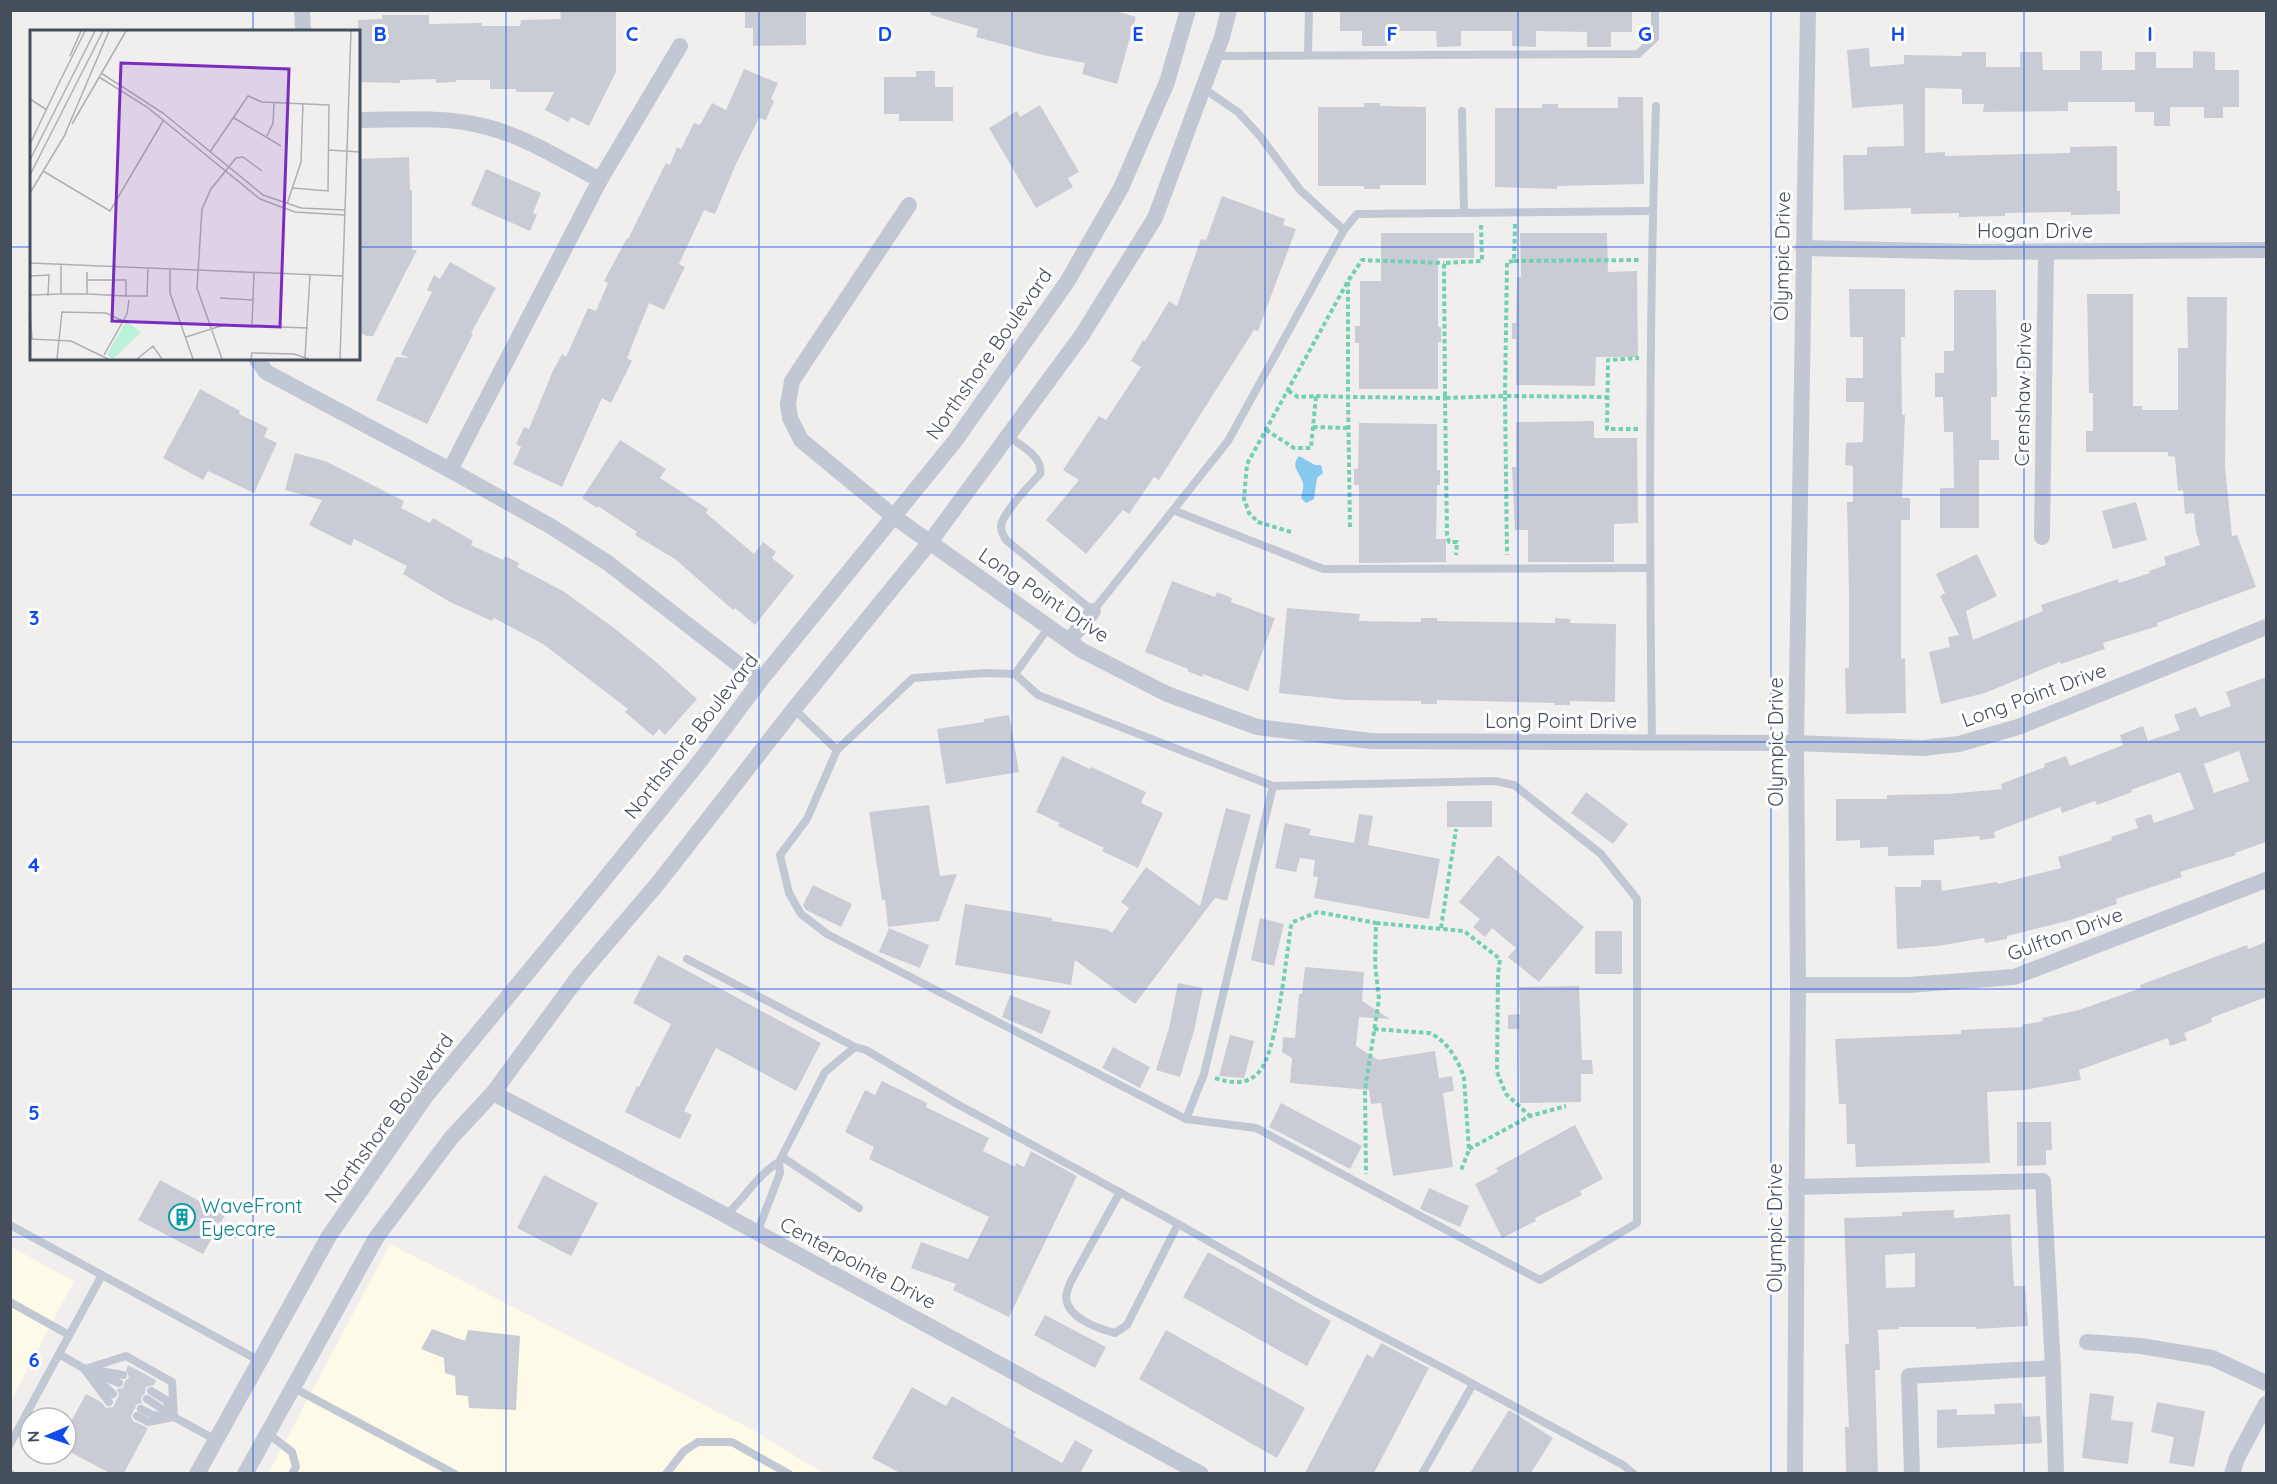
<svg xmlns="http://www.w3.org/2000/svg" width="2277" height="1484" font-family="Quicksand,sans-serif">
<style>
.commercial{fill:#fdfae7}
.water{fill:#85c9f1}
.building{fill:#caccd5;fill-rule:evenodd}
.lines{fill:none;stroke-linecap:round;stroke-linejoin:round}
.path{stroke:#70d1b1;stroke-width:4;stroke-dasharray:4.5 3;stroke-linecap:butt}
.service{stroke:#c1c8d4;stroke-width:8}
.minor{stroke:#c1c8d4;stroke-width:16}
.grid{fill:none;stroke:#0f4ceb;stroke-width:1.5;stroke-opacity:0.55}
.labels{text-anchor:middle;stroke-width:6;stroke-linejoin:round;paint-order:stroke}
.street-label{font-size:20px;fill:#454e5d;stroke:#fff}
.culture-label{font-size:20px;fill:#0d838f;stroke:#fff;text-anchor:start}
.inset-road{fill:none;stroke:#acafb4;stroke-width:1.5}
.view{fill:#7b2cbf;fill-opacity:0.15;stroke:#7b2cbf;stroke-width:3}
.inset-edge{fill:none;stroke:#454e5d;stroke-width:3}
.grid-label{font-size:20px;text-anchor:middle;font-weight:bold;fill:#0f4ceb;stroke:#fff;stroke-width:6;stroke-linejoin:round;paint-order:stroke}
</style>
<rect width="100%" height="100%" fill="#f1efee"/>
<!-- commercial -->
<g class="commercial">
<polygon points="390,1244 751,1429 823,1473 268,1474"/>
<polygon points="11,1247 74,1281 11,1400"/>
</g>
<!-- water -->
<path class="water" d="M1299,456L1315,465H1321L1323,473L1317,478L1314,499L1306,503L1301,498C1302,494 1304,487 1303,483C1300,472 1290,467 1299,456Z"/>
<!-- building -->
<g class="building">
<polygon points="560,10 616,10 616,72 589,126 571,117 568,122 545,110 554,92 516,92 516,89 490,89 490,80 456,80 456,82 436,83 436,79 400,80 400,83 358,82 358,20 382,19 382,15 429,15 429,24 482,23 482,26 520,26 521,20 561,19"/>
<polygon points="745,10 806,10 806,45 753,46 753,28 745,28"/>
<polygon points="931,10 1113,10 1136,17 1117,84 1082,74 1085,63 1043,55 976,37 978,29 931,15"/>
<polygon points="1617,10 1632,12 1632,32 1611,32 1611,47 1587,47 1587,32 1536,31 1536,47 1512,46 1512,31 1461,31 1461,46 1437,47 1436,31 1386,31 1387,46 1362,46 1362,31 1340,31 1340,11"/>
<polygon points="1869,48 1870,67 1904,64 1904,55 1962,56 1962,52 1986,52 1986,67 2020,67 2020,52 2042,52 2043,70 2080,70 2080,51 2102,51 2102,70 2135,70 2135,52 2156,52 2156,68 2193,68 2193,51 2215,52 2215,70 2239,70 2239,107 2223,107 2223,118 2204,118 2204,107 2170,107 2170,126 2154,126 2154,112 2135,112 2135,102 2068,102 2068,111 1983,112 1984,104 1962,104 1962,89 1925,88 1925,153 1945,152 1945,156 2070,153 2070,147 2117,146 2117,191 2120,191 2120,214 2071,215 2071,212 2005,213 2005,216 1959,217 1959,213 1911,214 1911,208 1844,210 1843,155 1867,155 1867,147 1904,146 1903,104 1852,108 1847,50"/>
<polygon points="744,69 778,83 771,99 774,101 766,120 759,118 736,164 715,214 704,210 679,264 685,267 664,310 649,303 627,358 632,361 611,403 602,398 562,487 513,464 521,447 516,444 524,427 529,429 552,373 562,354 566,357 588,308 596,311 608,283 604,281 627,238 628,239 666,163 670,165 677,147 681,149 694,123 700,125 712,103 726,110"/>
<polygon points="916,71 935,71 935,87 953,87 953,121 899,121 899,114 884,114 884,77 916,77"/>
<polygon points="1618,97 1643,97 1644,184 1557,186 1557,189 1495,187 1495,108 1542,108 1542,104 1558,104 1558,108 1618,108"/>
<polygon points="1364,103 1380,103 1380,106 1426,107 1426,185 1380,185 1380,189 1364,189 1364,186 1318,186 1318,107 1364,107"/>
<polygon points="1040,105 1079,172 1068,178 1073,187 1036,208 989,128 1017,111 1020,117"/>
<polygon points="409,157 410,190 412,190 412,250 417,250 373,336 367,336 358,332 358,159"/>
<polygon points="486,169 541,193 533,213 537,215 530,231 471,205"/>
<polygon points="1222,196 1285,219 1283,225 1296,229 1258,331 1254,330 1159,480 1154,477 1129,514 1123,510 1086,554 1046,520 1079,480 1063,470 1099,416 1106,420 1141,367 1131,361 1143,340 1145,341 1169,301 1177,306 1201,239 1206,240"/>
<polygon points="1381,233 1474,233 1474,258 1438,258 1438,327 1441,327 1441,342 1438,342 1438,389 1359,389 1359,343 1355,343 1355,326 1360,326 1360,281 1381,281"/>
<polygon points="1520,233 1607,233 1608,272 1637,271 1638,357 1596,357 1595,386 1516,385 1516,339 1512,339 1512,323 1516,323 1517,277 1521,277"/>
<polygon points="450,262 496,288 471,333 473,334 427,424 376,400 396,357 410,358 401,354 432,292 427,290 434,275 440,279"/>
<polygon points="1849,289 1905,289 1905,337 1901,337 1902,415 1905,415 1902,498 1910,498 1910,520 1901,520 1901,659 1905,658 1906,713 1846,714 1845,668 1849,668 1849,592 1847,502 1853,502 1853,466 1845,465 1846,443 1863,442 1864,402 1846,402 1846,378 1863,378 1863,337 1850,337"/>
<polygon points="1954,290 1996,290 1997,397 1991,397 1991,440 1999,440 1999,460 1979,460 1979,528 1940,528 1940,488 1954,488 1953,432 1944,432 1943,397 1935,397 1935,373 1944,373 1944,351 1954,351"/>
<polygon points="2087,294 2133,294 2133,406 2142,406 2142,410 2178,410 2178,348 2188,348 2187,297 2227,297 2225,467 2232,536 2237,535 2256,587 2157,623 2158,626 2103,643 2105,649 2061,664 2060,662 1985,693 1941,704 1929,652 1950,647 1948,637 1959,635 1940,596 1945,593 1936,574 1977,554 1997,596 1966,611 1973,640 2043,611 2041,605 2118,579 2119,583 2150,573 2149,571 2166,565 2164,557 2200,545 2196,532 2194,513 2185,514 2183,490 2178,491 2175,457 2168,456 2168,452 2086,452 2086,431 2093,431 2093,393 2089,393"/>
<polygon points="200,389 240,411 239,414 268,428 264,437 277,443 254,493 208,471 203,480 163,458"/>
<polygon points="1594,421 1594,438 1637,438 1638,523 1614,524 1614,562 1528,562 1528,530 1515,530 1512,467 1516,467 1516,422"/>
<polygon points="1359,423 1437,424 1437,470 1440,470 1440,485 1437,485 1436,539 1446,539 1446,562 1359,563 1359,485 1354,485 1354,469 1358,469"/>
<polygon points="620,440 666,469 660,478 708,509 706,513 754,554 763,542 776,552 772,558 794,576 755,625 735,608 733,610 675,559 635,535 637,532 598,506 597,508 582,498"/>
<polygon points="295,453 325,461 404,501 401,508 430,523 433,518 473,541 471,545 503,560 505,556 519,563 517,567 563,591 614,628 656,662 697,699 665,735 659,729 653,736 625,712 628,709 543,644 494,618 492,621 450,602 403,574 407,566 354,539 351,546 309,525 322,500 285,490"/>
<polygon points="2136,502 2147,540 2113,549 2102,511"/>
<polygon points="1172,581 1215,597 1217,592 1232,598 1231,602 1275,618 1248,691 1203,674 1202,677 1187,671 1188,669 1145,652"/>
<polygon points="1287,608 1360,614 1359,621 1421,622 1421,618 1437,618 1437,621 1555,623 1555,618 1571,619 1570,623 1616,624 1615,702 1570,701 1570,705 1554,705 1555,703 1437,700 1437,704 1421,704 1421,701 1346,700 1279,693"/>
<path d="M2266,677V842L2235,853L2236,855L2180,872L2182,877L2116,899L2117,904L2067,921L2007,936V939L1985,943L1984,938L1938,946L1897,949L1895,887H1921V880H1941L1942,891L1997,882L1998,884L2061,868L2058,857L2112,840L2111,837L2138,828L2135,819L2151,814L2154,823L2194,809L2180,772L2131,790L2132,792L2097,805L2095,801L2062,813L2060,807L1994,832L1995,838L1980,840L1979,836L1934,840V855L1888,856V847L1860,848V840L1836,841V799H1887V795L1948,794L2002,789L2001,784L2045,767L2044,764L2066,756L2070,766L2123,745L2120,735L2143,726L2148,741L2180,730L2174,715L2196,707L2200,717L2231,706L2226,692ZM2239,751L2249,781L2214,793L2204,764Z"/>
<polygon points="1009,715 1019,772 946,784 937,729 984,722 984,719"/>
<polygon points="1062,756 1090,769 1091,767 1146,792 1141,803 1163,813 1138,868 1102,851 1104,848 1058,826 1060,823 1036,812"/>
<polygon points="1586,792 1628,824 1613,844 1571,813"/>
<rect x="1447" y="801" width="45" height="26"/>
<polygon points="929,805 940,876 957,874 939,921 888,927 885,900 882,900 869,812"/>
<polygon points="1226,808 1251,815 1227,901 1215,898 1135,1004 1075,960 1071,985 955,965 965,904 1052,918 1052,921 1106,929 1112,933 1129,908 1121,902 1146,867 1200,906"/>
<polygon points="1359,814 1373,816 1368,845 1440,859 1429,919 1314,898 1318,877 1313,876 1315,860 1300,858 1296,872 1275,868 1285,823 1311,829 1309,835 1354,843"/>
<polygon points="1498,855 1584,927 1539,982 1508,957 1516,948 1492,928 1485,937 1473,927 1480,919 1459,902"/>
<polygon points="813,885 852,904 841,927 806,910 803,905"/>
<polygon points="1260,918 1284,924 1274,966 1251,960"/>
<polygon points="889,928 929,945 920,968 879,952"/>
<rect x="1595" y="931" width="27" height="43"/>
<polygon points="2266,942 2266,997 2211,1018 2212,1022 2184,1033 2187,1040 2170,1046 2168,1038 2079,1070 2081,1080 2024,1090 1987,1092 1990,1163 1856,1167 1855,1144 1847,1144 1846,1104 1839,1104 1835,1039 1961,1034 1961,1030 2023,1027 2022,1025 2043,1021 2042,1018 2079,1010 2141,988 2140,985 2247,945 2248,949"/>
<polygon points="658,955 821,1043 796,1091 716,1048 684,1111 692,1115 680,1139 625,1112 637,1086 639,1087 671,1024 633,1003"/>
<polygon points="1305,967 1364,972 1362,1001 1390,1019 1359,1017 1356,1046 1378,1060 1435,1051 1439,1078 1452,1076 1454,1091 1443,1093 1453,1167 1393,1176 1381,1103 1371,1104 1369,1090 1290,1083 1292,1058 1282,1052 1283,1037 1295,1038 1299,994 1302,994"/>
<polygon points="1178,983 1203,988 1194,1031 1180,1077 1156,1070 1169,1028"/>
<polygon points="1579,986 1582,1060 1592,1060 1593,1074 1581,1074 1581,1102 1520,1103 1519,1029 1508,1029 1508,1015 1520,1014 1519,987"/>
<polygon points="1010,995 1051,1011 1042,1034 1002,1017"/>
<polygon points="1230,1035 1254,1041 1244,1078 1219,1076"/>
<polygon points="1113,1047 1150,1067 1140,1088 1102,1068"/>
<polygon points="882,1081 927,1103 926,1107 989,1138 983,1151 1015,1167 1016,1163 1024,1167 1031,1151 1077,1176 1009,1317 953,1290 956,1284 911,1268 921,1242 968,1259 989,1217 869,1159 874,1147 845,1132 865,1090 875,1095"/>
<polygon points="1281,1103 1362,1146 1350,1169 1269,1127"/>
<polygon points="2017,1122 2051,1122 2052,1150 2046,1150 2046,1165 2017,1166"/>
<polygon points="1575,1125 1603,1179 1580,1191 1582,1195 1535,1218 1536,1221 1502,1238 1475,1184 1498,1172 1496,1168"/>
<polygon points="544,1175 598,1203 571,1256 517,1228"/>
<polygon points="160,1180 225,1215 203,1254 138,1220"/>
<polygon points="1429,1188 1469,1206 1460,1227 1420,1209"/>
<path d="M1954,1210V1218L2010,1214L2014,1286H2025L2028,1326L1976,1329V1327H1899V1329L1878,1330L1880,1370H1875L1878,1473H1846L1845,1427H1849L1845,1344H1849L1844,1218L1902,1216V1212ZM1915,1253V1287L1886,1288L1885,1255Z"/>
<polygon points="1208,1252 1331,1321 1307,1366 1183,1297"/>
<polygon points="1045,1315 1106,1347 1095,1368 1034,1335"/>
<polygon points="432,1329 465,1341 468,1330 520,1336 516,1410 469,1408 468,1396 456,1395 455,1376 445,1373 444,1358 421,1349"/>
<polygon points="1166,1330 1305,1408 1277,1458 1139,1379"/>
<polygon points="1381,1343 1429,1368 1374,1473 1305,1473 1367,1354 1373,1358"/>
<polygon points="128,1365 156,1380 154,1385 146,1387 145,1393 141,1398 142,1403 137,1404 131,1416 133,1421 148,1428 124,1473 110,1473 66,1450 66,1431 86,1394 101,1402 106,1408 113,1407 119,1395 117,1389 123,1388 125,1381 129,1377 126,1370"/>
<polygon points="912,1387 946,1406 952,1396 1016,1432 1014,1436 1062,1463 1075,1440 1093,1450 1080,1473 900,1473 872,1458"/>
<polygon points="2090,1393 2114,1396 2111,1420 2133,1422 2128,1464 2082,1458"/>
<polygon points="2157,1402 2205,1411 2194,1467 2169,1463 2174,1437 2151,1432"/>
<polygon points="2022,1403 2023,1417 2040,1416 2042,1443 1937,1448 1937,1410 1957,1409 1957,1415 1995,1414 1994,1404"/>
<polygon points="1509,1410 1553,1438 1531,1473 1470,1473"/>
</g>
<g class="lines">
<!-- path -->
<g class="path">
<polyline points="1515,224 1514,261 1507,262 1505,396 1607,397"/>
<polyline points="1481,225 1482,261 1444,263 1445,398 1505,396 1507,555"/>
<polyline points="1514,261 1639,260"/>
<polyline points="1348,282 1348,397 1445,398 1447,535 1449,542 1457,542 1456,555"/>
<polyline points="1316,396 1348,397 1350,528"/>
<polyline points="1313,427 1348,428"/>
<polyline points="1638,429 1607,429 1608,360 1639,358"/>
<polyline points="1266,430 1294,448 1311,448 1316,396 1298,397 1287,390"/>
<polyline points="1291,532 1258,522 1249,513 1244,499 1247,464 1348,281 1362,260 1444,263"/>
<polyline points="1376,923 1464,931 1500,959 1498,974 1497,1072 1506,1094 1530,1116"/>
<polyline points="1441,928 1456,829"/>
<path d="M1374,1029L1429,1033C1446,1039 1459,1061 1464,1078L1469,1150L1461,1170"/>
<path d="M1215,1078C1231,1083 1246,1086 1259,1072C1277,1053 1286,957 1291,926L1293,922L1318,912L1376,923L1375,964L1379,999L1365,1090L1366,1174"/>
<polyline points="1469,1149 1530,1116 1566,1106"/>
</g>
<!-- service -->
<g class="service">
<polyline points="1308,55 1309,10"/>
<polyline points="1215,56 1638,54 1655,38 1655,10"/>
<polyline points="1203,88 1238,112 1260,136 1300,190 1344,230"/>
<polyline points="1462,111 1464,213"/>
<path d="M1008,436C1020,445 1044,457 1040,474C1030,485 1003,512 1001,526C1001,531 1003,535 1006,540L1093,611L1228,441L1344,230L1357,214L1652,211"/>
<polyline points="1173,510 1323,569 1649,568"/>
<polyline points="794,709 837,750 913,678 986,673 1015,674 1049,627"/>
<path d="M1652,742C1649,530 1649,318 1656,106"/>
<polyline points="837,750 807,819 780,855 789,893 801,914 827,934 1186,1119 1204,1074 1273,786 1038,695 1015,674"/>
<polyline points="687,959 855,1047"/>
<polyline points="1186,1119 1256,1128 1540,1280 1637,1223 1637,899 1601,854 1514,785 1495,781 1273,786"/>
<polyline points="782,1157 859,1208"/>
<path d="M1120,1192L1070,1283C1069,1287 1066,1293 1066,1297C1067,1318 1099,1329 1115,1333L1127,1325L1178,1224"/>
<path d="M726,1215C743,1200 759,1173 779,1162"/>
<polyline points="10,1225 260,1361"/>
<polyline points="757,1233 780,1173 779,1162 825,1072 855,1047 866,1050 957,1104 1171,1220 1316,1302 1449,1371 1623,1465 1634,1474"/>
<polyline points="10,1302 69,1335"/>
<polyline points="59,1354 85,1369 119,1383"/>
<polyline points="85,1369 126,1356 172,1382 174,1417"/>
<polyline points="85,1370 109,1402"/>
<polyline points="100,1371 123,1375"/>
<polyline points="97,1379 113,1394"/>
<polyline points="292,1387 455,1474"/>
<polyline points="151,1391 166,1400 171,1411"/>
<polyline points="147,1399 174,1417 216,1440"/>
<polyline points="141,1409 153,1415 164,1416"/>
<polyline points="137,1416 148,1422 174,1417"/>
<polyline points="267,1433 292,1452 296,1467 292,1474"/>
<polyline points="10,1444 102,1275"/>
<polyline points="10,1473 11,1474"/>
<polyline points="666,1474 684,1451 698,1442 732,1442 789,1474"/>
<polyline points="1422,1474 1473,1384"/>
</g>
<!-- minor -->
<g class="minor">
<polyline points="302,10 303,32"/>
<path d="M358,120C399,120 444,116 483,126C525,136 562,160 600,180"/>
<polyline points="909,205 792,381 788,404 790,418 801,440 893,516 1081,650 1167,694 1257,727 1370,741 1796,743 1923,748 1959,744 2018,727 2266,627"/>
<polyline points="1803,248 1978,252 2266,250"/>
<polyline points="256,358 266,372 450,470 552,527 608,563 760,681"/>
<polyline points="450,470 600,180 680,46"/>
<polyline points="2042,537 2046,252"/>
<polyline points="1069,641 1093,611"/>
<polyline points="1798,985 1909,985 2014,977 2266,880"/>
<polyline points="493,1093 714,1209 1201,1474"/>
<polyline points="1796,1187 2043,1181 2053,1368 1909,1376 1912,1474"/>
<polyline points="2087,1342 2141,1346 2212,1358 2266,1383"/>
<polyline points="2053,1368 2056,1474"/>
<polyline points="197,1474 329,1236 426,1096 599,886 700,761 760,681 955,441 1067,282 1121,188 1167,82 1188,10"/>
<polyline points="245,1474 376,1238 451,1138 493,1093 579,976 659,882 794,709 930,542 1082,335 1155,218 1222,37 1229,10"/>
<polyline points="1795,1474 1798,985 1796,743 1808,10"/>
<polyline points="2232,1474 2237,1458 2266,1404"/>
</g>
</g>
<!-- grid -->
<path class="grid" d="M253,10V32M506,10V1474M759,10V1474M1012,10V1474M1265,10V1474M1518,10V1474M1771,10V1474M2024,10V1474M10,247H32M358,247H2266M253,358V1474M10,495H2266M10,742H2266M10,989H2266M10,1237H2266"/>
<!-- icons -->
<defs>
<symbol id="building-ring" viewBox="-11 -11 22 22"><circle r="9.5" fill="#fff" stroke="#0f9aa8" stroke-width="1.5"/><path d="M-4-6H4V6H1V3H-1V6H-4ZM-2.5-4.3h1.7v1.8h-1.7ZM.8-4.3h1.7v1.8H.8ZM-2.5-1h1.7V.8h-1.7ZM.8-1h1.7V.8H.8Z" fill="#0f9aa8"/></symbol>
</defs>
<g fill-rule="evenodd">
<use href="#building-ring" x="167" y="1202" width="30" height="30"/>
</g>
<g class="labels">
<!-- street labels -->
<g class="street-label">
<text x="2035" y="238">Hogan Drive</text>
<text transform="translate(1782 256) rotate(-89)" y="7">Olympic Drive</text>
<text transform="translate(989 354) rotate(-55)" y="7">Northshore Boulevard</text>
<text transform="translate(2023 394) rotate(-89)" y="7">Crenshaw Drive</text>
<text transform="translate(1044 595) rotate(34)" y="7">Long Point Drive</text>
<text transform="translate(2034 695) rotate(-20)" y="7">Long Point Drive</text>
<text x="1561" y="728">Long Point Drive</text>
<text transform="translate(691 736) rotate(-52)" y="7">Northshore Boulevard</text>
<text transform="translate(1776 742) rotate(-90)" y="7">Olympic Drive</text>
<text transform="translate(2065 934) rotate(-20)" y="7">Gulfton Drive</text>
<text transform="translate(389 1118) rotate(-54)" y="7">Northshore Boulevard</text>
<text transform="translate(1775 1228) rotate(-90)" y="7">Olympic Drive</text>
<text transform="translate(858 1263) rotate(28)" y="7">Centerpointe Drive</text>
</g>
<!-- culture labels -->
<g class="culture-label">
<text x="201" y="1213">WaveFront<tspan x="201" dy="23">Eyecare</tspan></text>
</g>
</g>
<!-- overview -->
<g transform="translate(30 30)">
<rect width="330" height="330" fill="#f1efee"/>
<path d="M96,291L111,302L83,329L77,325Z" fill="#baf1d8"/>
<path class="inset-road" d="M40,26L51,1M71,43L133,83L233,165L271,178L315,180M69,47L117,77L230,169L265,182L314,185M28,55L55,1M0,69L17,80M204,88L251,116M42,94L96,1M35,104L79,1M237,106L243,93L244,73M0,114L29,53M299,120L330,122M180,122L218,66L232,72L299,75L298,161L263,158M0,130L65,1M13,141L80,181L133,91M0,145L73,1M0,163L36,103M257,174L271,132L273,73M0,233L313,246M31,235V264H57V242M140,239V263L163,329M0,246L19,245L18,266M57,250H96V266H117L118,238M57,264L96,266M0,265L31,264M190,268L223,270M0,282L2,309M222,296L224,242M250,296L252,244M156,307L194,295L278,298M0,309L41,311L78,329M74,325L97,284L99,270M275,327L280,245M27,329L32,282L76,283L93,291M107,329L123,316L132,329M192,329L167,258L172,179L181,159L206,128L213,127L232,141M221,329L222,323L264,324L279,329M310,329L321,1"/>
<path class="view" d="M91,33L259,39L250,297L82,291Z"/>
<rect width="330" height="330" class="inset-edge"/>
</g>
<g class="grid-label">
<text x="380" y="41">B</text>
<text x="632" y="41">C</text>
<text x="885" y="41">D</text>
<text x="1138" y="41">E</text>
<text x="1392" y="41">F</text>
<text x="1645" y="41">G</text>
<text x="1898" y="41">H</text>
<text x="2150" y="41">I</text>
<text x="34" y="625">3</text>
<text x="34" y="872">4</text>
<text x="34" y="1120">5</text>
<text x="34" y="1367">6</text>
</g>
<!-- border -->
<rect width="2277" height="1484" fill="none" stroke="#454e5d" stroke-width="24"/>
<!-- north arrow -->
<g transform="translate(48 1436) rotate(268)"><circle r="28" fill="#ffffff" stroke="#b5b8be" stroke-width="1.5"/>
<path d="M0-4.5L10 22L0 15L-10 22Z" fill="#0f4ceb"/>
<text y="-9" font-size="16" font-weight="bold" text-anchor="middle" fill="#454e5d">N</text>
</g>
</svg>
